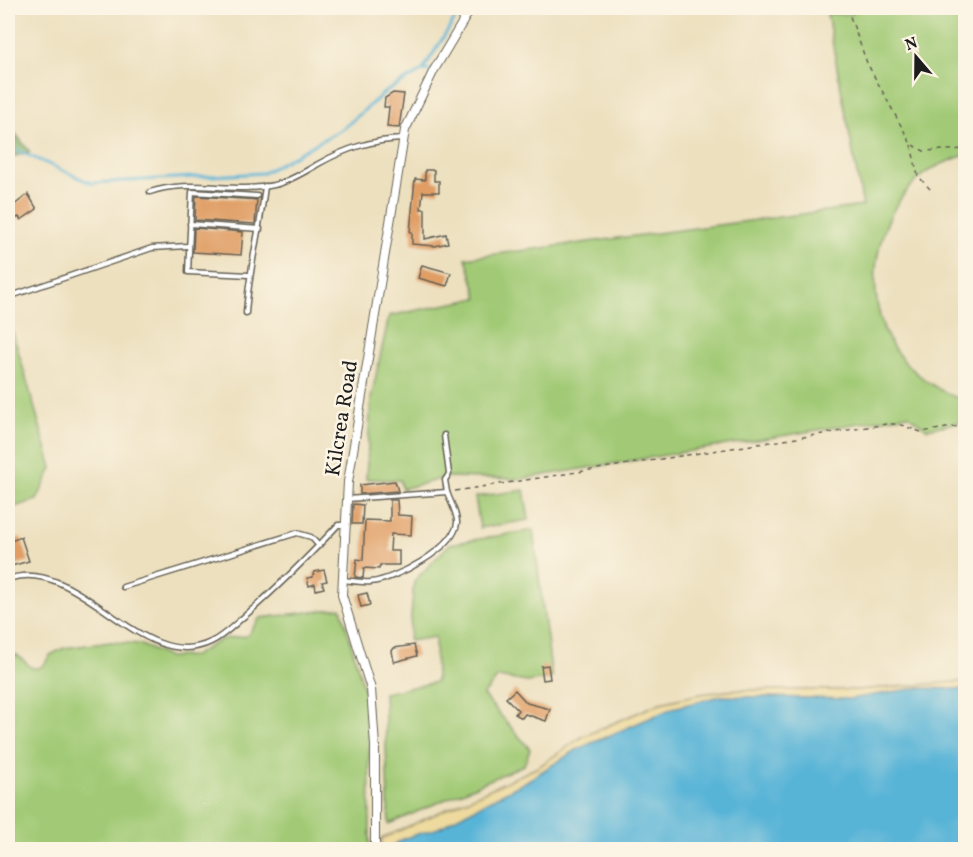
<svg xmlns="http://www.w3.org/2000/svg" width="973" height="857" font-family="Vollkorn,serif">
<style>
.green{fill:#a2ca76;stroke:#5f7349;stroke-width:1.5}
.forest{fill:#81ae67;stroke:#4e6542;stroke-width:1.5}
.sand{fill:#eeda9e;stroke:#857b5d;stroke-width:1.5}
.water{fill:#59b4d7;stroke:#3a687a;stroke-width:1.5}
.lines{fill:none;stroke-linecap:round;stroke-linejoin:round}
.stream{stroke:#59b4d7;stroke-width:3}
.building{fill:#e09e65}
.service-casing{stroke:#656155;stroke-width:7}
.minor-casing{stroke:#656155;stroke-width:10}
.path{stroke:#656155;stroke-width:1.5;stroke-dasharray:4.5 4.5;stroke-linecap:butt}
.service{stroke:#fff;stroke-width:4}
.minor{stroke:#fff;stroke-width:8}
.labels{text-anchor:middle;stroke-width:5;stroke-linejoin:round;paint-order:stroke}
.street-label{font-size:21px;fill:#1c1c1c;stroke:#fcf5e5}
</style>
<rect width="100%" height="100%" fill="#fcf5e5"/>
<filter id="ink" filterUnits="userSpaceOnUse"><feTurbulence type="fractalNoise" baseFrequency=".0167" numOctaves="2"/><feDisplacementMap in="SourceGraphic" scale="12" xChannelSelector="R" yChannelSelector="G"/><feConvolveMatrix kernelMatrix="1 2 1 2 8 2 1 2 1" color-interpolation-filters="sRGB"/></filter>
<filter id="wash" filterUnits="userSpaceOnUse"><feTurbulence type="fractalNoise" baseFrequency=".008" numOctaves="4" result="noise"/><feDisplacementMap in="SourceGraphic" scale="24" xChannelSelector="R" yChannelSelector="G"/><feGaussianBlur stdDeviation="1.35" result="paint"/><feColorMatrix in="noise" values="0 0 0 0 0 0 0 0 0 0 0 0 0 0 0 0 0 1.4 0 .05"/><feComposite in="paint" operator="in"/></filter>
<g filter="url(#wash)">
<rect width="100%" height="100%" fill="#ede0bf"/>
<!-- green -->
<g class="green">
<path d="M852,8H965V155C951,160 936,165 924,174C880,209 865,274 883,326C895,362 931,389 965,401V421L927,429L908,415L521,479L448,477L402,489L400,480L366,479L371,398L389,316L478,298L466,258L863,206L827,14H853Z"/>
<polygon points="8,316 52,468 37,500 8,509"/>
<polygon points="524,490 529,520 480,528 475,497"/>
<polygon points="533,530 552,678 527,682 498,677 483,695 530,749 524,765 389,824 384,693 436,682 435,637 409,641 414,581 450,544"/>
<polygon points="341,608 369,707 370,849 8,850 8,653 17,655 32,668 39,668 44,665 50,655 64,648 111,642 139,644 168,657 194,656 222,639 247,636 260,618"/>
</g>
<!-- forest -->
<polygon class="forest" points="8,124 30,152 8,158"/>
<!-- sand -->
<polygon class="sand" points="965,681 965,704 413,849 383,849 381,839 538,767 582,737 660,703 700,694 735,690 858,690"/>
<!-- water -->
<path class="water" d="M916,688L965,689V849H390C405,831 435,835 452,820L525,782L578,749L673,708L720,696L850,699Z"/>
<g class="lines">
<!-- stream -->
<g class="stream">
<polyline points="422,71 462,8"/>
<polyline points="8,140 14,149 91,183 263,173 344,128 385,92 422,71 433,70"/>
</g>
</g>
<g id="blocks">
<!-- building -->
<g class="building">
<polygon points="393,93 404,94 399,128 387,127 389,107 384,107 385,98"/>
<polygon points="425,170 434,170 434,181 439,181 439,192 423,192 421,209 425,209 425,239 446,234 448,243 435,246 412,244 412,232 410,232 415,179 425,180"/>
<polygon points="28,194 37,209 21,220 19,217 8,222 8,210"/>
<polygon points="196,196 257,200 255,224 195,220"/>
<polygon points="194,228 243,232 241,255 193,252"/>
<polygon points="422,265 451,273 447,286 418,278"/>
<polygon points="395,481 398,491 360,494 360,485"/>
<polygon points="390,500 397,500 398,515 412,516 411,535 391,534 390,551 399,551 399,565 380,565 379,569 364,568 363,578 355,577 357,559 363,560 365,520 390,521"/>
<polygon points="353,504 363,505 362,524 352,524"/>
<polygon points="21,537 29,561 8,567 8,542"/>
<polygon points="324,570 327,581 322,582 324,588 316,590 315,584 309,586 307,578 313,577 314,572"/>
<polygon points="367,593 370,605 361,607 358,595"/>
<polygon points="414,645 417,656 394,662 392,651 394,648"/>
<polygon points="548,665 550,679 543,680 541,666"/>
<polygon points="515,690 527,703 550,709 546,721 525,714 522,718 515,714 518,710 506,698"/>
</g>
</g>
</g>
<g filter="url(#ink)">
<use href="#blocks" fill-opacity="0" stroke="#656155" stroke-width="1.5"/>
<g class="lines">
<defs>
<g id="service">
<path d="M150,192C191,178 232,194 274,185C289,182 306,171 320,163C347,148 372,140 403,139"/>
<polyline points="190,224 260,229"/>
<polyline points="249,275 188,272 192,192 257,196"/>
<polyline points="8,297 152,248 188,246"/>
<path d="M246,313C249,270 260,229 265,186"/>
<polyline points="444,435 449,474 445,480 447,492"/>
<path d="M8,579C79,554 141,676 211,642C224,636 236,623 247,614C279,586 309,556 338,525H346"/>
<path d="M343,580C352,581 362,583 371,582C394,580 455,548 457,523C458,515 450,501 447,492L347,499"/>
<polyline points="123,587 297,533 311,537 319,546"/>
</g>
<polyline id="minor" points="375,850 375,746 371,689 342,595 348,482 405,130 434,70 471,8"/>
</defs>
<!-- service casing -->
<use href="#service" class="service-casing"/>
<!-- minor casing -->
<use href="#minor" class="minor-casing"/>
<!-- path -->
<g class="path">
<polyline points="847,8 867,63 911,144 924,151 966,149"/>
<polyline points="911,145 918,176 930,189"/>
<polyline points="455,491 887,424 898,424 921,432 966,425"/>
</g>
<!-- service -->
<use href="#service" class="service"/>
<!-- minor -->
<use href="#minor" class="minor"/>
</g>
</g>
<g class="labels">
<!-- street labels -->
<g class="street-label">
<text transform="translate(341 418) rotate(-81)" y="7">Kilcrea Road</text>
</g>
</g>
<!-- margin -->
<rect width="973" height="857" fill="none" stroke="#fcf5e5" stroke-width="30"/>
<!-- north arrow -->
<g transform="translate(916 57) rotate(340)" stroke="#fcf5e5" stroke-width="4.5" paint-order="stroke">
<path d="M0-4.5L10 22L0 15L-10 22Z" fill="#1c1c1c"/>
<text y="-9" font-size="16" font-weight="bold" text-anchor="middle" fill="#1c1c1c">N</text>
</g>
</svg>
